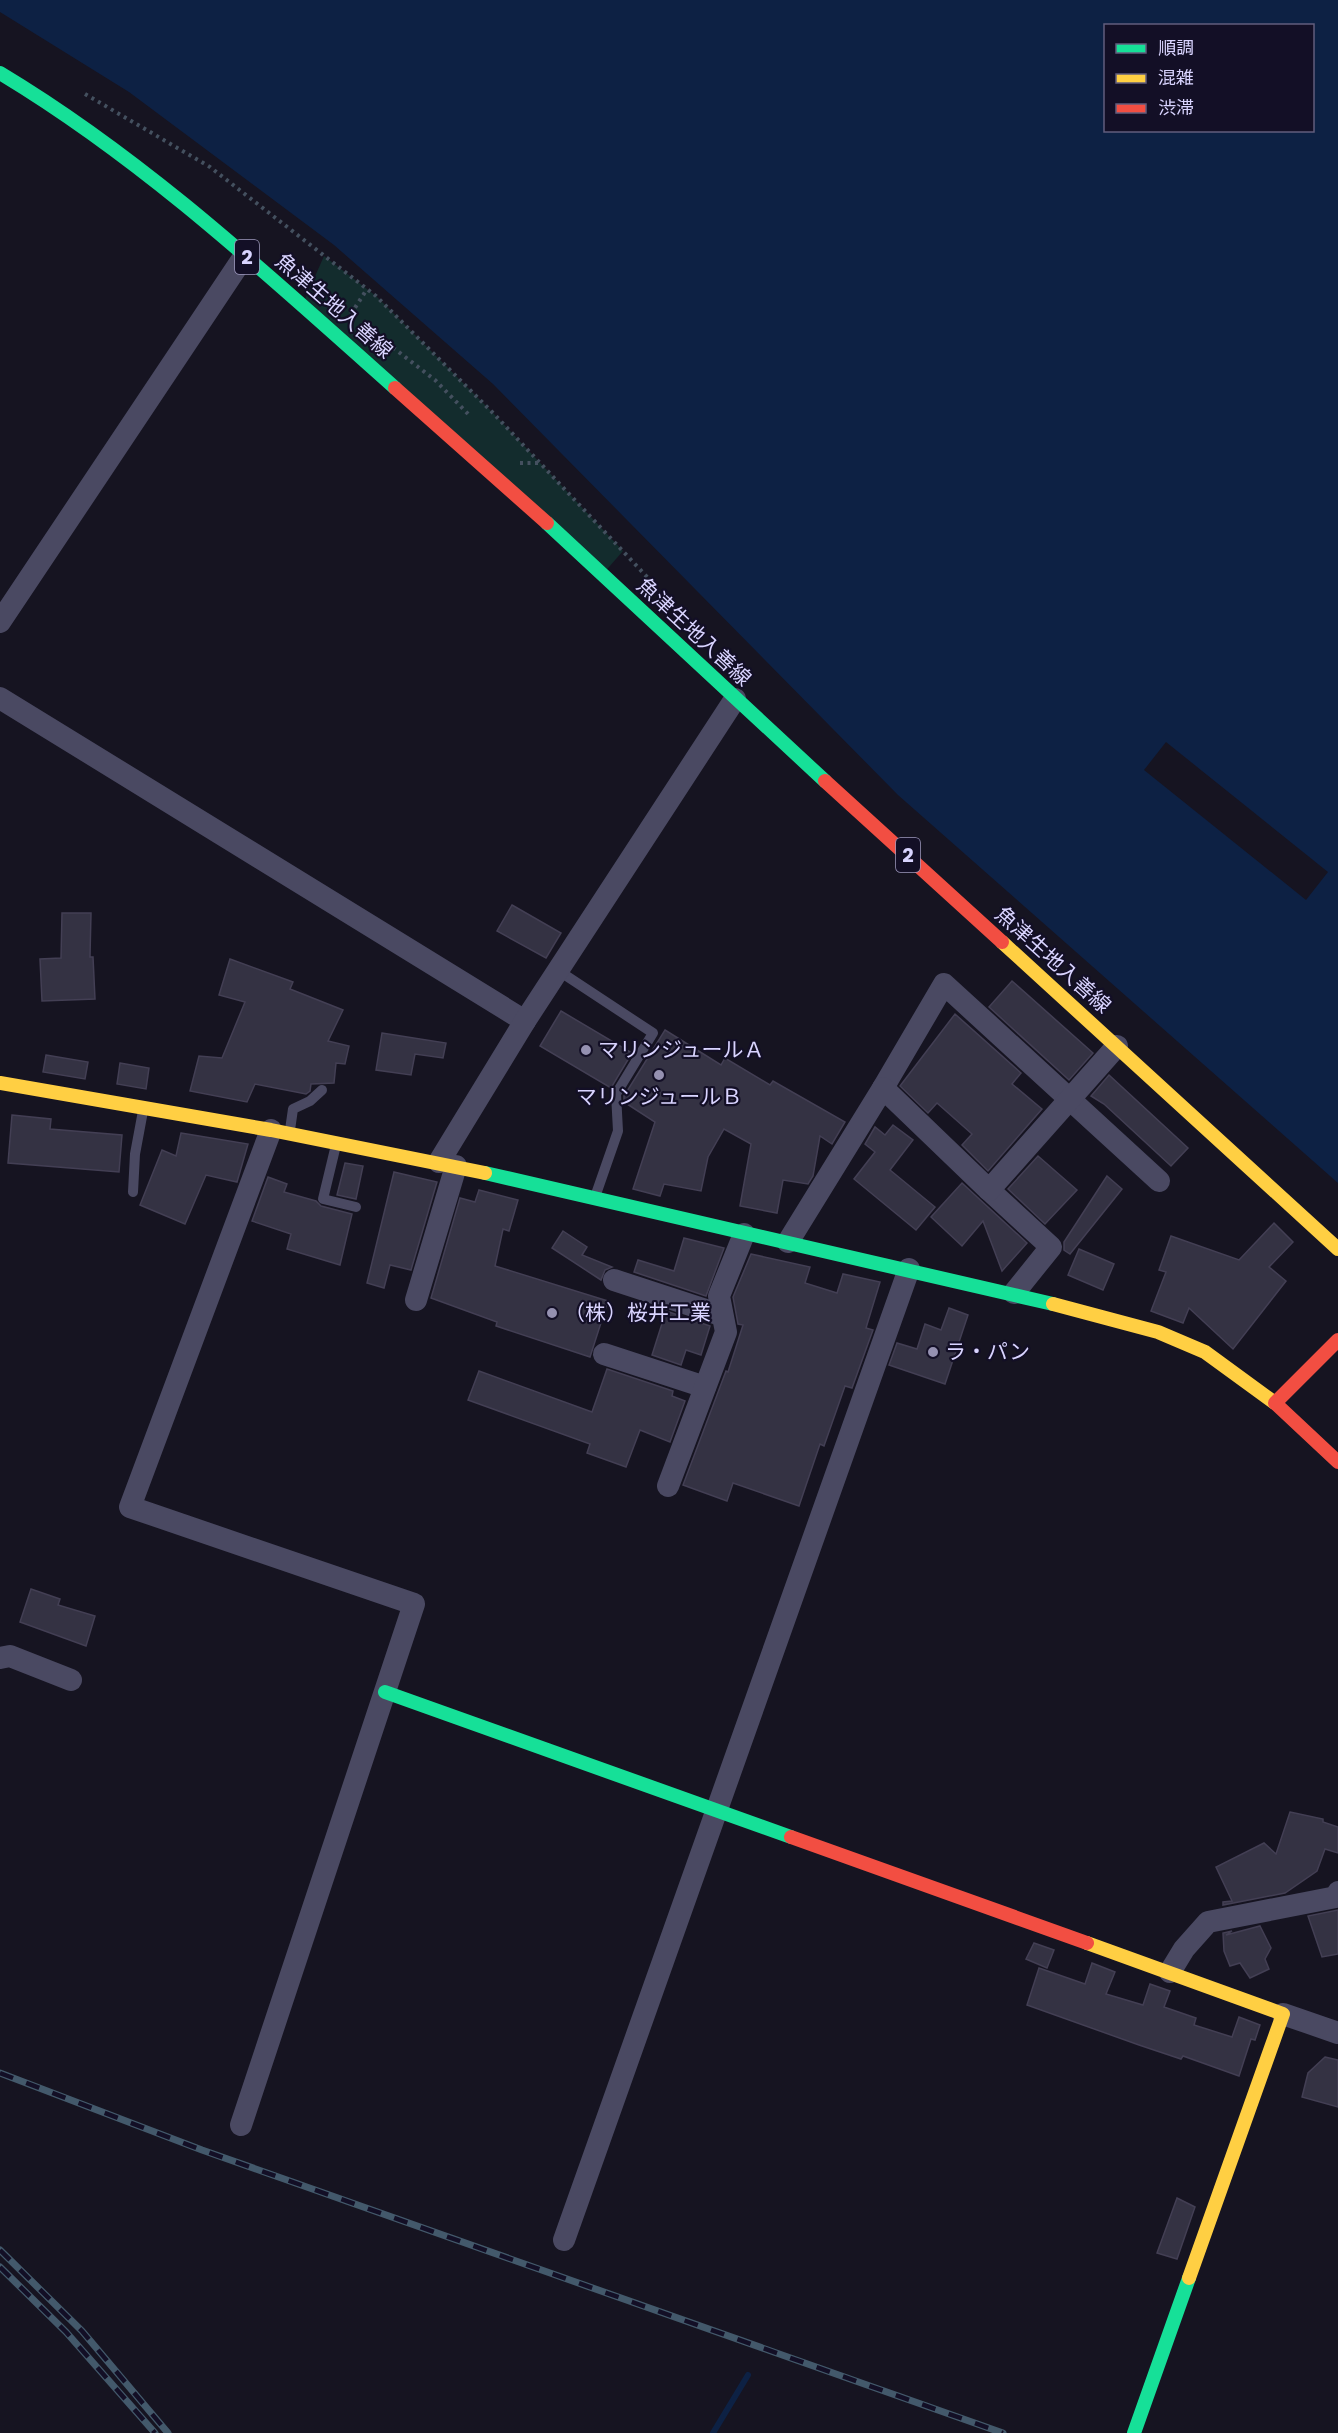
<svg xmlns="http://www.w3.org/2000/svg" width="1338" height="2433" font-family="Poppins,'Noto Sans JP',sans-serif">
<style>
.green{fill:#132c2d}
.water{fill:#0d2144;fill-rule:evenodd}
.pier{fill:#161421}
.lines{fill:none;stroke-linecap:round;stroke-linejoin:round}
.stream{stroke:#0d2144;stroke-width:6}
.building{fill:#343243;stroke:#433f54;stroke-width:1.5}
.path{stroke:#44505f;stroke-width:4;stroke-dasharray:3 4.5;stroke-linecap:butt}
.lane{stroke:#4a4962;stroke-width:10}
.street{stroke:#4a4962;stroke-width:22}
.fast{stroke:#16e098;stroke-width:14}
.slow{stroke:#ffcf43;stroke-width:14}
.jam{stroke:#f24e42;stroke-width:14}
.rail-casing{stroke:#43596b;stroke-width:7}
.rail{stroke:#130f26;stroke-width:4.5;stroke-dasharray:14;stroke-linecap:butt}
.poi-dot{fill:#9591b1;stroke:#130f26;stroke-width:2}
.labels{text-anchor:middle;stroke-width:4.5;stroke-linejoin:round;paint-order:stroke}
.shield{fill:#130f26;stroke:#9e99be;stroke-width:1.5}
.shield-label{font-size:20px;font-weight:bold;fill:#d9d4ff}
.street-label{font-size:21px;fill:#d9d4ff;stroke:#130f26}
.poi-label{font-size:21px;fill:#d9d4ff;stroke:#130f26;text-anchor:start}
</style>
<rect width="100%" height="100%" fill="#161421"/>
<!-- green -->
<polygon class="green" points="324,256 376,296 494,414 623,551 602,575 302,306"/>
<!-- water -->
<path class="water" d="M0,0H1338V1183L898,795L493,384L334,245L129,92L0,12ZM1106,26H1312V130H1106Z"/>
<!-- pier -->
<polygon class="pier" points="1166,742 1328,872 1306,900 1144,770"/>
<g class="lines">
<!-- stream -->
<polyline class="stream" points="713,2433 748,2375"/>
</g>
<!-- building -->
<g class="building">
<polygon points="512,905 561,933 546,958 497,931"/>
<polygon points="62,913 91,913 90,957 93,957 95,999 42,1001 40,959 61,958"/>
<polygon points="230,959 293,982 290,989 343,1010 328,1041 349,1046 345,1064 336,1063 334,1083 311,1084 310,1091 306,1094 255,1084 247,1102 190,1091 199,1056 222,1058 245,1002 219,995"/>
<polygon points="1012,981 1093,1053 1069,1080 989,1007"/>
<polygon points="561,1011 632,1053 611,1088 540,1046"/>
<polygon points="955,1014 1021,1073 1012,1084 1042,1109 988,1171 962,1145 972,1134 937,1103 928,1113 900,1086"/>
<polygon points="665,1030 721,1065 725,1058 770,1085 773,1081 845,1122 832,1144 820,1136 813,1176 808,1184 783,1180 777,1213 740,1206 751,1144 724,1129 708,1157 701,1191 664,1184 660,1196 633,1189 655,1122 624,1102 624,1096"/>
<polygon points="382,1033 446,1043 443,1058 415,1054 411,1075 376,1070"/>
<polygon points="46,1055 88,1062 85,1079 43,1072"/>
<polygon points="120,1063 149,1068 146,1089 117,1084"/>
<polygon points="1109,1075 1188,1148 1171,1166 1104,1104 1091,1096"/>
<polygon points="12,1115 51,1119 50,1129 122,1135 119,1172 8,1163"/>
<polygon points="893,1125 913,1140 890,1170 935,1207 916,1230 854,1179 875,1152 865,1144 875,1127 885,1135"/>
<polygon points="181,1133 248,1144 237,1182 206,1175 185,1224 140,1205 162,1150 176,1156"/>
<polygon points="1038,1156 1077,1190 1045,1224 1008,1189"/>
<polygon points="345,1163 363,1166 356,1199 337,1195"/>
<polygon points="394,1172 437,1182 411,1270 390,1265 384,1288 367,1283"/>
<polygon points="1107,1176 1122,1189 1070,1254 1064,1250 1064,1242"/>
<polygon points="268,1177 287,1184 284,1192 316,1201 321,1206 352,1214 340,1265 287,1249 291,1234 252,1221"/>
<polygon points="962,1183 1027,1243 1002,1271 983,1221 962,1246 931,1217"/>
<polygon points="479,1190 518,1200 509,1231 503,1229 495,1266 608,1301 590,1357 496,1326 497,1322 431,1298 460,1198 475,1202"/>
<polygon points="1274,1223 1293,1242 1269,1267 1286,1281 1233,1349 1189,1308 1183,1323 1151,1311 1166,1272 1159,1270 1171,1236 1239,1260"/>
<polygon points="563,1231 587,1247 582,1255 612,1267 605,1270 601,1280 552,1248"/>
<polygon points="684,1238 724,1248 706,1296 634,1272 638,1260 674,1271"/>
<polygon points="1079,1249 1114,1264 1103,1290 1068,1275"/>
<polygon points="751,1254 810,1267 805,1283 837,1293 843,1274 880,1282 866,1328 873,1330 852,1388 845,1386 824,1446 820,1444 799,1506 733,1483 727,1501 683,1485 726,1371 728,1372 743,1325 738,1324 733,1297"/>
<polygon points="949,1308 968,1315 945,1384 889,1365 897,1343 917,1349 925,1324 941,1330"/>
<polygon points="666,1311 710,1326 701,1355 686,1350 681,1365 652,1355"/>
<polygon points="607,1369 673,1391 672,1396 685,1401 670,1442 640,1430 626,1467 587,1453 590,1444 468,1400 479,1371 592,1412"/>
<polygon points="31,1589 60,1599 58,1605 95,1616 86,1646 20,1622"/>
<polygon points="1290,1812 1323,1819 1323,1822 1338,1827 1338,1853 1325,1849 1317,1871 1285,1893 1223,1905 1223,1902 1232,1901 1216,1867 1264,1843 1276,1854"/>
<polygon points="1338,1910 1338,1954 1322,1957 1308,1916"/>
<polygon points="1260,1926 1271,1948 1265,1959 1269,1969 1250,1978 1240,1963 1230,1966 1224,1951 1223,1933 1232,1931 1226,1935"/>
<polygon points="1034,1943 1054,1950 1047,1968 1026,1959"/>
<polygon points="1092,1963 1115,1972 1106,1994 1143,2005 1150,1984 1170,1991 1164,2007 1196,2018 1194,2025 1232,2037 1239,2017 1260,2025 1255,2040 1251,2039 1239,2076 1183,2056 1181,2059 1139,2045 1027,2005 1039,1968 1085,1984"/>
<polygon points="1325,2057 1338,2060 1338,2107 1302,2097 1308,2073"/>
<polygon points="1177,2198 1195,2207 1177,2259 1157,2253"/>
</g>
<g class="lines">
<!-- path -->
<g class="path">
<polyline points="85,94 210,167 376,296 494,414 649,579"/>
<polyline points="351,314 367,289"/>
<polyline points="387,343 435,380 471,417"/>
<polyline points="520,463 539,463"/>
</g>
<!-- lane -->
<g class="lane">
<polyline points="559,971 653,1033 616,1094 618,1131 595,1197"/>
<polyline points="290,1130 293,1109 310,1101 322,1090"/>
<polyline points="336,1145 323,1199 356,1207"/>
<polyline points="133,1192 135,1154 143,1111"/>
</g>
<!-- street -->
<g class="street">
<polyline points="0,622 245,255"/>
<polyline points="0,698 525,1021"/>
<polyline points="883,1088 944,984 1159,1181"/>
<polyline points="439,1162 525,1021 735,699"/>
<polyline points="989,1190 1051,1247 1014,1293"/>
<polyline points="788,1242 883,1088 989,1190 1117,1046"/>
<polyline points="614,1280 721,1315"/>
<polyline points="416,1300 456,1166"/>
<polyline points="604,1354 705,1387"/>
<polyline points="668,1486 726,1332 719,1296 744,1234"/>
<polyline points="0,1658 10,1656 71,1680"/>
<polyline points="1170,1972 1184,1949 1208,1922 1336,1897 1338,1892"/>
<polyline points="1283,2014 1338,2033"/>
<polyline points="241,2125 414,1604 130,1507 271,1130"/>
<polyline points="564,2240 909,1269"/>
</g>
<!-- fast -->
<g class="fast">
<path d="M0,73C145,160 269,276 395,388"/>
<polyline points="547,523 825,781"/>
<polyline points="485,1173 1053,1304"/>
<polyline points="385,1692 791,1837"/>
<polyline points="1134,2433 1189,2278"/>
</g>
<!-- slow -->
<g class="slow">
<polyline points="1002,942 1338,1249"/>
<polyline points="0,1083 271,1130 485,1173"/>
<polyline points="1053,1304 1158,1332 1205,1352 1275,1403"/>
<polyline points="1087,1943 1283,2014 1189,2278"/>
</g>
<!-- jam -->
<g class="jam">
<polyline points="395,388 547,523"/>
<polyline points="825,781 1002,942"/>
<polyline points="1338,1340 1275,1403 1338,1462"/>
<polyline points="791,1837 1087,1943"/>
</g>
<defs>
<g id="rail">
<polyline points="0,2073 202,2150 1003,2433"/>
<polyline points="0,2250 82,2331 168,2433"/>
<polyline points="0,2267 66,2332 155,2433"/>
</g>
</defs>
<!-- rail casing -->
<use href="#rail" class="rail-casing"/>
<!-- rail -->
<use href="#rail" class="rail"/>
</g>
<!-- markers -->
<g class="poi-dot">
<circle cx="586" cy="1050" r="6"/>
<circle cx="659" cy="1075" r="6"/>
<circle cx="552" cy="1313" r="6"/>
<circle cx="933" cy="1352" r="6"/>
</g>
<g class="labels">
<!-- shield labels -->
<g class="shield">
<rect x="235" y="240" width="24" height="34" rx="4.5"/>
<rect x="896" y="838" width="24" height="34" rx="4.5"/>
</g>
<g class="shield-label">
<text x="247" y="264">2</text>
<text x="908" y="862">2</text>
</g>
<!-- street labels -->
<g class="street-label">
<text transform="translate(334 306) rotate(41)" y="7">魚津生地入善線</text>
<text transform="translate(694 632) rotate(43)" y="7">魚津生地入善線</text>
<text transform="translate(1053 960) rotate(42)" y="7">魚津生地入善線</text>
</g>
<!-- poi labels -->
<g class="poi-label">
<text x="598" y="1057">マリンジュールＡ</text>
<text x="659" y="1104" text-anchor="middle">マリンジュールＢ</text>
<text x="564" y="1320">（株）桜井工業</text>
<text x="945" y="1359">ラ・パン</text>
</g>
</g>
<!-- legend -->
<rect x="1104" y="24" width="210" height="108" fill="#130f26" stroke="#625e7d" stroke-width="1.5"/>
<rect x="1116" y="44" width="30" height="9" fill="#16e098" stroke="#625e7d" stroke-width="1.5"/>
<text x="1158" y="54" font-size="18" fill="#d9d4ff">順調</text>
<rect x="1116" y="74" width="30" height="9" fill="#ffcf43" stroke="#625e7d" stroke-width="1.5"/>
<text x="1158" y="84" font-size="18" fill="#d9d4ff">混雑</text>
<rect x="1116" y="104" width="30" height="9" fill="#f24e42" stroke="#625e7d" stroke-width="1.5"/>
<text x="1158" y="114" font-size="18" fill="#d9d4ff">渋滞</text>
</svg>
